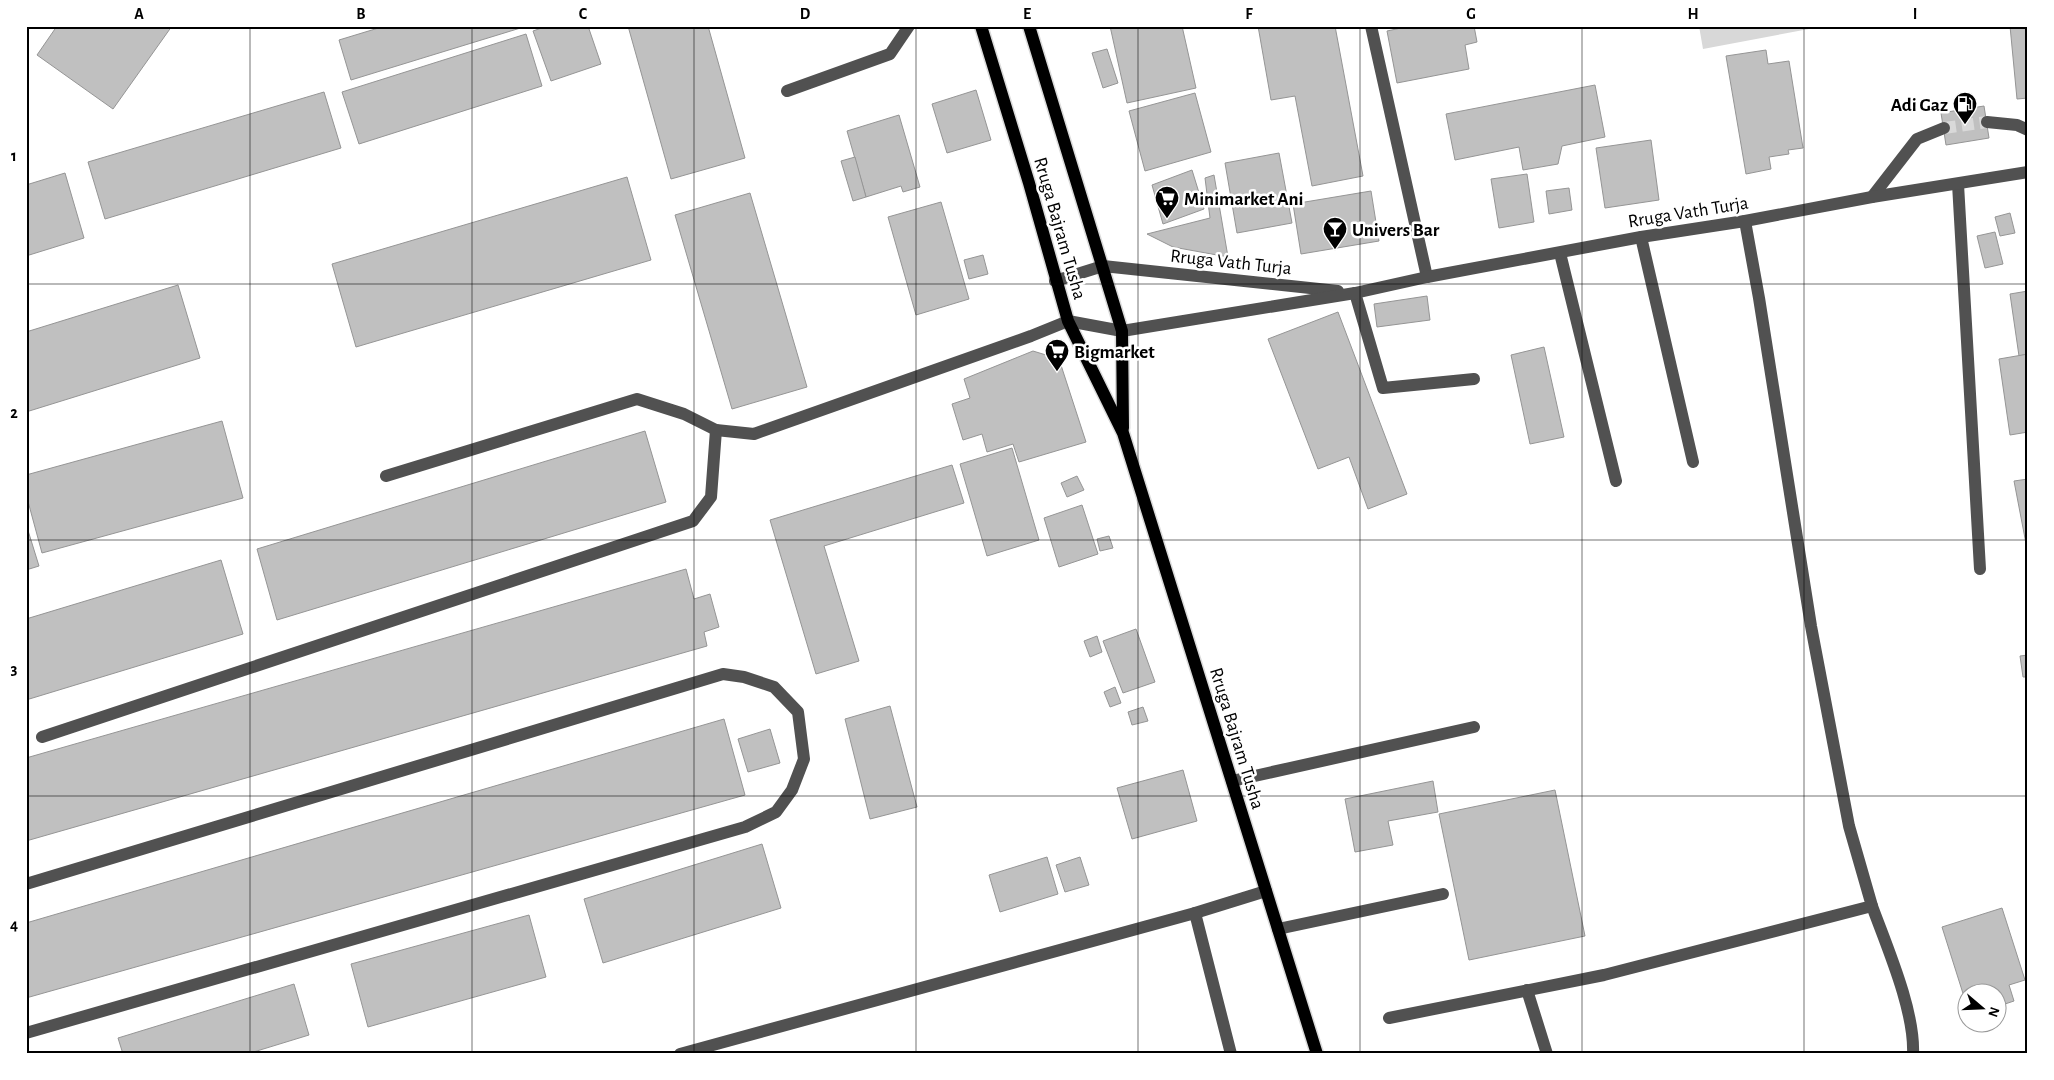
<svg xmlns="http://www.w3.org/2000/svg" width="2054" height="1080" font-family="'Alegreya Sans',sans-serif">
<style>
.green{fill:#d8d8d8}
.building{fill:#c0c0c0;stroke:#959595}
.lines{fill:none;stroke-linecap:round;stroke-linejoin:round}
.minor-tunnel{stroke:#d9d9d9;stroke-width:12;stroke-dasharray:12 6;stroke-linecap:butt}
.major-casing{stroke:#dbdbdb;stroke-width:15}
.minor{stroke:#515151;stroke-width:12}
.major{stroke:#000;stroke-width:12}
.grid{fill:none;stroke:#000;stroke-width:1;stroke-opacity:0.55}
.labels{text-anchor:middle;stroke-width:5;stroke-linejoin:round;paint-order:stroke}
.poi-label{font-size:19px;font-weight:bold;fill:#000;stroke:#fff;text-anchor:start}
.street-label{font-size:19px;fill:#000;stroke:#fff}
.neatline{fill:none;stroke:#000;stroke-width:2}
.grid-label{font-size:16px;text-anchor:middle;font-weight:bold;fill:#000}
</style>
<rect width="100%" height="100%" fill="#fff"/>
<!-- green -->
<polygon class="green" points="1699,26 1825,26 1703,49"/>
<!-- building -->
<g class="building">
<polygon points="57,26 172,26 113,109 37,55"/>
<polygon points="385,26 527,26 351,80 339,40"/>
<polygon points="547,26 588,26 601,64 551,81 533,31"/>
<polygon points="628,26 708,26 745,158 671,179"/>
<polygon points="1110,26 1182,26 1196,88 1127,103"/>
<polygon points="1258,26 1335,26 1363,176 1312,186 1295,96 1271,100"/>
<polygon points="1410,26 1474,26 1477,42 1465,45 1469,69 1397,83 1387,31"/>
<polygon points="2010,26 2028,26 2028,98 2017,99"/>
<polygon points="526,34 542,86 359,144 342,92"/>
<polygon points="1107,49 1118,83 1103,88 1092,53"/>
<polygon points="1766,50 1768,64 1789,61 1803,148 1788,150 1789,154 1769,157 1771,169 1746,174 1726,56"/>
<polygon points="1595,85 1605,137 1562,146 1558,164 1523,170 1519,147 1455,160 1446,114"/>
<polygon points="976,90 991,140 947,153 932,104"/>
<polygon points="324,92 341,148 105,219 88,162"/>
<polygon points="1195,93 1211,152 1145,171 1129,111"/>
<polygon points="1984,106 1989,138 1946,145 1941,113"/>
<polygon points="899,115 920,187 903,192 901,186 866,197 847,131"/>
<polygon points="1651,140 1659,200 1605,208 1596,148"/>
<polygon points="1279,153 1292,223 1237,233 1225,163"/>
<polygon points="855,157 866,197 853,201 841,161"/>
<polygon points="1192,170 1204,209 1163,224 1152,185"/>
<polygon points="65,173 84,238 26,256 26,185"/>
<polygon points="1527,174 1534,222 1499,228 1491,179"/>
<polygon points="1214,175 1228,257 1173,247 1147,234 1210,218 1205,178"/>
<polygon points="627,177 651,260 356,347 332,264"/>
<polygon points="1569,188 1572,210 1549,214 1546,191"/>
<polygon points="1371,191 1379,241 1301,254 1293,204"/>
<polygon points="750,193 807,387 732,409 675,215"/>
<polygon points="941,202 969,299 916,315 888,217"/>
<polygon points="2010,213 2015,233 2000,236 1995,217"/>
<polygon points="1995,232 2003,264 1985,268 1977,236"/>
<polygon points="983,255 988,274 969,279 964,260"/>
<polygon points="178,285 200,358 26,412 26,332"/>
<polygon points="2028,291 2028,354 2019,356 2010,294"/>
<polygon points="1427,296 1430,320 1377,327 1374,304"/>
<polygon points="1338,312 1407,494 1368,509 1349,457 1318,469 1268,339"/>
<polygon points="1544,347 1564,437 1530,444 1511,355"/>
<polygon points="1033,351 1059,359 1086,442 1019,462 1013,444 987,452 982,434 963,440 952,404 970,398 964,379"/>
<polygon points="2028,354 2028,432 2010,435 1999,359"/>
<polygon points="222,421 243,498 42,553 26,494 26,475"/>
<polygon points="645,431 666,502 277,620 257,549"/>
<polygon points="1012,448 1039,540 987,556 960,464"/>
<polygon points="952,465 964,503 824,546 859,661 816,674 770,520"/>
<polygon points="1077,476 1084,490 1067,497 1061,483"/>
<polygon points="2028,479 2028,554 2014,481"/>
<polygon points="1082,505 1098,554 1059,567 1044,518"/>
<polygon points="26,524 39,566 26,570"/>
<polygon points="1109,536 1113,548 1100,551 1097,539"/>
<polygon points="221,560 243,634 26,700 26,619"/>
<polygon points="686,569 694,599 710,594 719,627 704,632 707,646 26,841 26,758"/>
<polygon points="1136,629 1155,682 1123,693 1103,641"/>
<polygon points="1097,636 1102,652 1090,657 1084,641"/>
<polygon points="2028,655 2028,677 2023,677 2020,656"/>
<polygon points="1115,687 1121,703 1110,707 1104,692"/>
<polygon points="890,706 917,807 870,819 845,719"/>
<polygon points="1143,707 1148,721 1132,725 1128,712"/>
<polygon points="724,719 745,795 26,998 26,923"/>
<polygon points="770,729 780,763 748,772 738,739"/>
<polygon points="1183,770 1197,821 1132,839 1117,788"/>
<polygon points="1433,781 1438,812 1388,821 1393,845 1355,852 1345,799"/>
<polygon points="1555,790 1585,936 1469,960 1439,814"/>
<polygon points="762,844 781,908 603,963 584,899"/>
<polygon points="1047,857 1058,894 1000,912 989,875"/>
<polygon points="1080,857 1089,885 1065,892 1056,865"/>
<polygon points="2002,908 2025,980 2009,985 2014,1001 1996,1007 1996,992 1966,992 1966,1003 1942,927"/>
<polygon points="529,915 546,977 368,1027 351,964"/>
<polygon points="294,984 309,1035 247,1054 123,1054 118,1038"/>
</g>
<g class="lines">
<!-- minor-tunnel -->
<polyline class="minor-tunnel" points="1944,128 1987,122"/>
<defs>
<g id="major">
<polyline points="981,26 1029,183 1068,321 1123,433 1317,1054"/>
<polyline points="1029,26 1122,331 1123,428"/>
</g>
</defs>
<!-- major casing -->
<use href="#major" class="major-casing"/>
<!-- minor -->
<g class="minor">
<polyline points="1371,26 1427,277"/>
<polyline points="787,91 890,54 909,26"/>
<polyline points="1987,122 2017,125 2028,130"/>
<polyline points="1958,184 1980,569"/>
<polyline points="1872,197 1917,139 1944,128"/>
<polyline points="1641,237 1693,462"/>
<polyline points="1560,253 1616,481"/>
<polyline points="1055,281 1103,266 1338,291"/>
<polyline points="1355,293 1383,388 1474,379"/>
<polyline points="386,476 637,399 684,414 716,430 754,434 1031,336 1068,321 1122,331 1355,293 1427,277 1641,237 1745,221 1872,197 2028,172"/>
<polyline points="42,737 693,521 711,497 716,430"/>
<polyline points="1232,781 1474,727"/>
<polyline points="26,884 723,674 744,677 774,687 798,712 804,759 792,790 776,812 745,827 26,1033"/>
<path d="M1872,906C1887,947 1915,1011 1913,1054"/>
<polyline points="1195,913 1266,891"/>
<polyline points="1278,929 1443,894"/>
<polyline points="1527,990 1547,1054"/>
<polyline points="1389,1018 1604,975 1872,906 1849,826 1811,626 1759,298 1745,221"/>
<polyline points="680,1054 1195,913 1231,1054"/>
</g>
<!-- major -->
<use href="#major" class="major"/>
</g>
<!-- grid -->
<path class="grid" d="M250,26V1054M472,26V1054M694,26V1054M916,26V1054M1138,26V1054M1360,26V1054M1582,26V1054M1804,26V1054M26,284H2028M26,540H2028M26,796H2028"/>
<!-- icons -->
<defs>
<symbol id="fuel-pin" viewBox="-11 -11 22 30"><path d="M0 17L-7.5 6A9.5 9.5 0 1 1 7.5 6Z" fill="#000" stroke="#fff"/><path d="M-5.5-6h7V0h2V4h1.3V-2.5L3-4.5l.8-.8L6-3V5H2.5V1h-1V6h-7ZM-4.2-4.7v3.2H.2V-4.7Z" fill="#fff"/></symbol>
<symbol id="supermarket-pin" viewBox="-11 -11 22 30"><path d="M0 17L-7.5 6A9.5 9.5 0 1 1 7.5 6Z" fill="#000" stroke="#fff"/><path d="M-6-5.5h2.5l.6 2H6L4.5 2H-2.5L-4.4-4H-6ZM-1.5 3.2a1.3 1.3 0 1 0 .1 0ZM3 3.2a1.3 1.3 0 1 0 .1 0Z" fill="#fff"/></symbol>
<symbol id="bar-pin" viewBox="-11 -11 22 30"><path d="M0 17L-7.5 6A9.5 9.5 0 1 1 7.5 6Z" fill="#000" stroke="#fff"/><path d="M-6-5H6L.8 .8V4.5H3.5V6h-7V4.5H-.8V.8Z" fill="#fff"/></symbol>
</defs>
<g fill-rule="evenodd">
<use href="#fuel-pin" x="1951" y="90" width="28" height="38"/>
<use href="#supermarket-pin" x="1153" y="184" width="28" height="38"/>
<use href="#bar-pin" x="1321" y="215" width="28" height="38"/>
<use href="#supermarket-pin" x="1043" y="337" width="28" height="38"/>
</g>
<g class="labels">
<!-- poi labels -->
<g class="poi-label">
<text x="1948" y="111" text-anchor="end">Adi Gaz</text>
<text x="1184" y="205">Minimarket Ani</text>
<text x="1352" y="236">Univers Bar</text>
<text x="1074" y="358">Bigmarket</text>
</g>
<!-- street labels -->
<g class="street-label">
<text transform="translate(1688 211) rotate(-9)" y="7">Rruga Vath Turja</text>
<text transform="translate(1061 228) rotate(74)" y="7">Rruga Bajram Tusha</text>
<text transform="translate(1231 261) rotate(6)" y="7">Rruga Vath Turja</text>
<text transform="translate(1238 738) rotate(73)" y="7">Rruga Bajram Tusha</text>
</g>
</g>
<!-- border -->
<rect width="2054" height="1080" fill="none" stroke="#ffffff" stroke-width="55"/>
<!-- north arrow -->
<g transform="translate(1982 1008) rotate(109)"><circle r="24" fill="#ffffff" stroke="#999999"/>
<path d="M0-4L9 19L0 12L-9 19Z" fill="#000000"/>
<text y="-8" font-size="14" font-weight="bold" text-anchor="middle" fill="#000000">N</text>
</g>
<rect x="28" y="28" width="1998" height="1024" class="neatline"/>
<g class="grid-label">
<text x="139" y="19">A</text>
<text x="361" y="19">B</text>
<text x="583" y="19">C</text>
<text x="805" y="19">D</text>
<text x="1027" y="19">E</text>
<text x="1249" y="19">F</text>
<text x="1471" y="19">G</text>
<text x="1693" y="19">H</text>
<text x="1915" y="19">I</text>
<text x="14" y="161">1</text>
<text x="14" y="418">2</text>
<text x="14" y="674">3</text>
<text x="14" y="930">4</text>
</g>
</svg>
